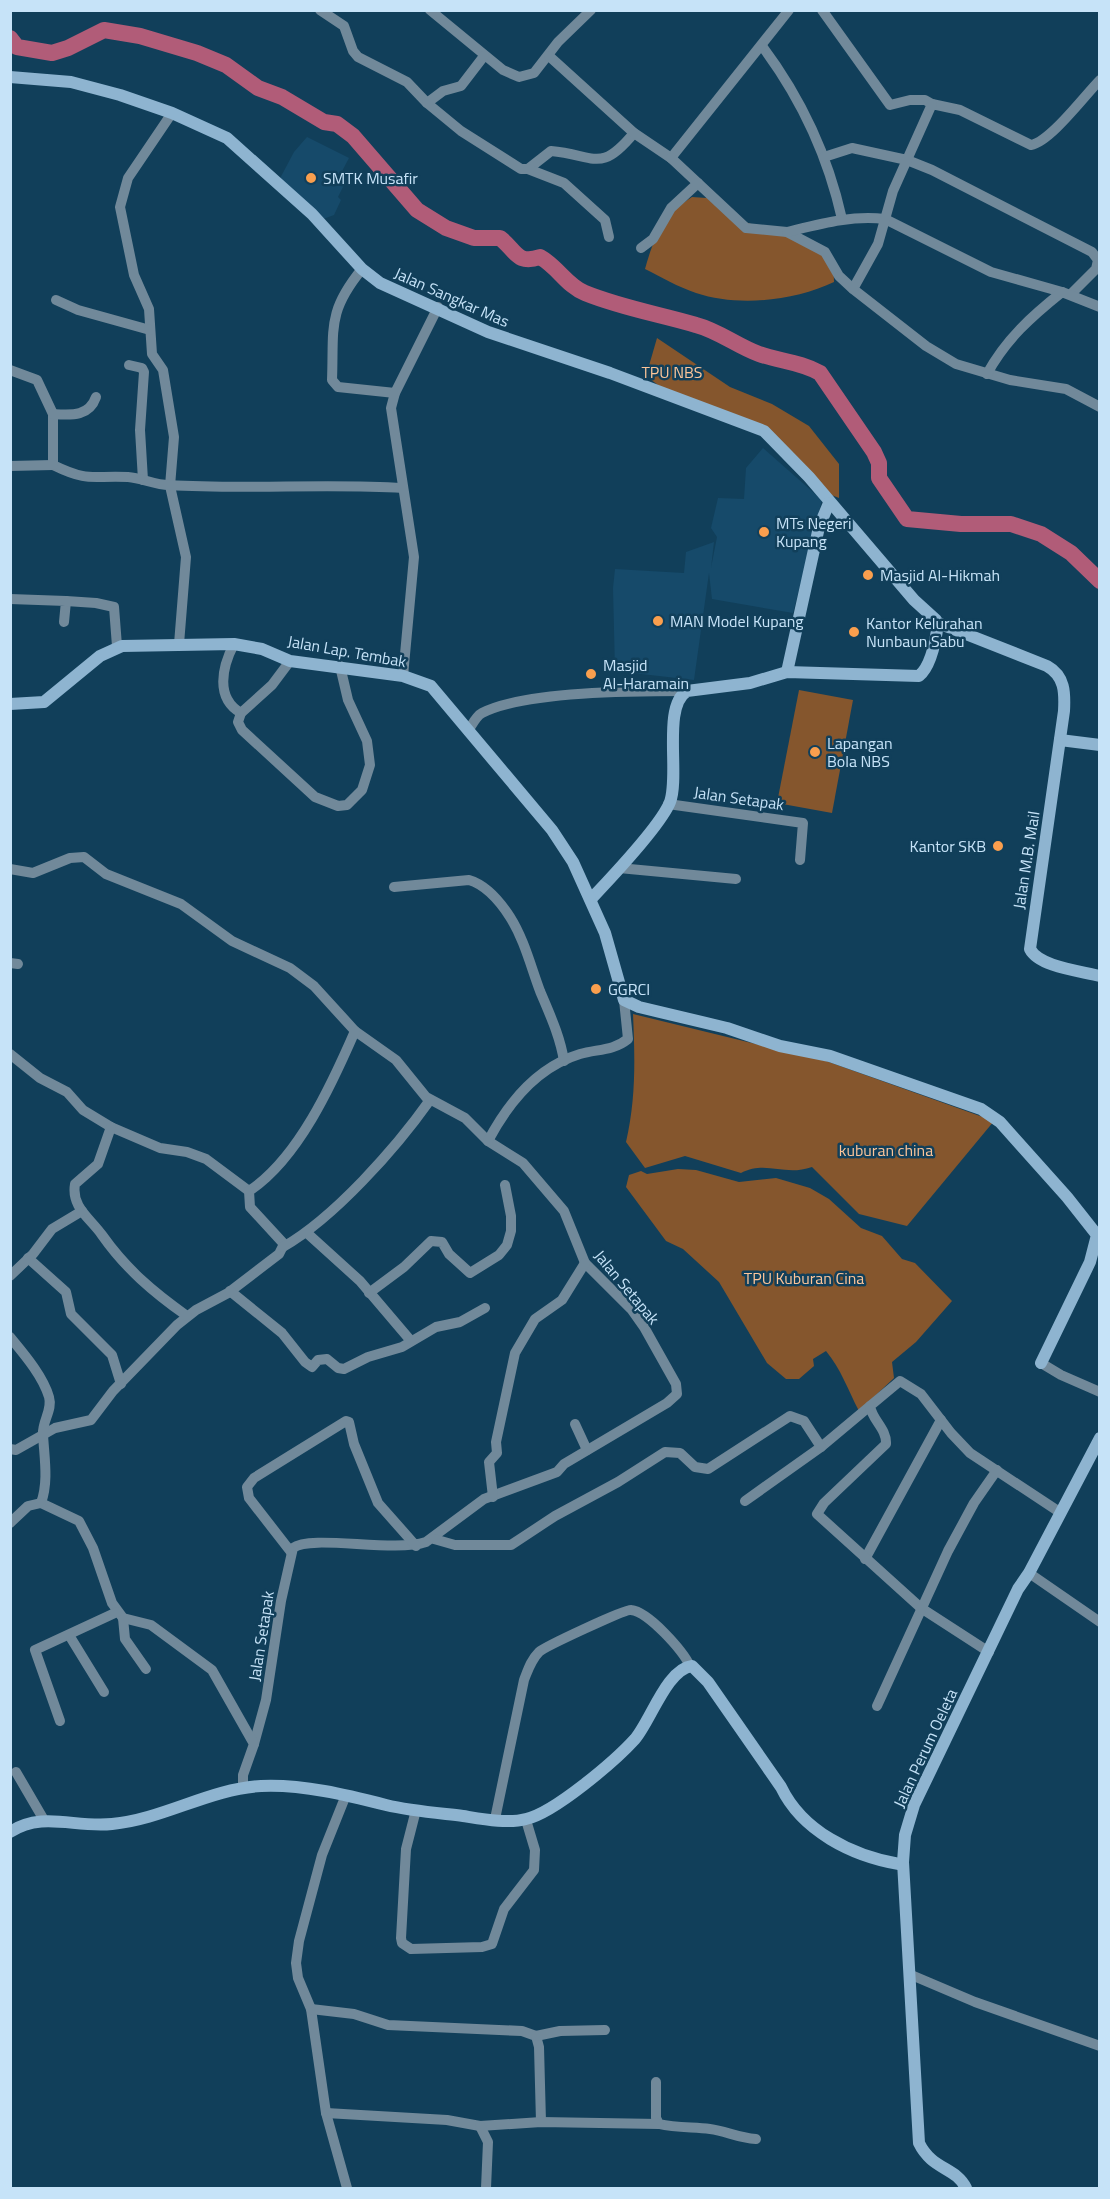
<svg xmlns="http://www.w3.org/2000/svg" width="1110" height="2199" font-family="'Titillium Web',sans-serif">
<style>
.built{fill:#164a6a}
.green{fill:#85562d}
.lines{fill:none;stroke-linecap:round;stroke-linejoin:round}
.river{stroke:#b15c78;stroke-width:16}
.street{stroke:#71899a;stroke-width:10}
.secondary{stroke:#8eb4d0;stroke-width:12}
.poi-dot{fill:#fa9f4e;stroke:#113f5a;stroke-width:2}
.labels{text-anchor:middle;stroke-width:5;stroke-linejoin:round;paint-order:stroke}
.poi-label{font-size:16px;fill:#c6e3f8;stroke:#113f5a;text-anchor:start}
.street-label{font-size:16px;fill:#c6e3f8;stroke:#113f5a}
.park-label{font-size:16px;fill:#fdc599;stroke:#113f5a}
</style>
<rect width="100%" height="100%" fill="#113f5a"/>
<!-- built -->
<g class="built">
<polygon points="307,137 349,158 340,175 346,181 338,197 341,200 334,215 315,222 277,184 294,152"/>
<polygon points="763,448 822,500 793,613 712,599 709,573 694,680 615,671 613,588 615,569 684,573 686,552 714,542 711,568 717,537 711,528 718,498 744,499 746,468"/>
</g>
<!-- green -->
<g class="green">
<path d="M692,197L707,198L727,216L787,236L833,257L834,282C794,301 738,307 696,293C678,287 661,277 645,269C653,239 665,213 692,197Z"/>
<polygon points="657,338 730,387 772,404 809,426 839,464 839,498 816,489 773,443 734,415 666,391 646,376"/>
<polygon points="799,690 853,700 832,813 777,803"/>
<path d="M633,1014L826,1061L994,1121L907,1226L859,1214L812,1167C784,1177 767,1160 741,1173L685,1156L645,1168L626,1142C636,1099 635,1059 633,1014Z"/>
<path d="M678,1169L696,1170L739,1182L776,1178L810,1188L829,1199L861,1228L882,1236L902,1259L915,1263L952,1301L916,1342L892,1362L894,1378L859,1411C848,1390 841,1369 826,1351L813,1359L814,1366L799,1379H786L767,1363L719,1282L683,1249L666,1241L626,1187L629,1175L641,1171L647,1174Z"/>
</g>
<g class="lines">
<!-- river -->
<path class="river" d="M10,38L17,47L52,53L68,48L104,30L140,36L197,53L226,65L258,88L282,97L324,122L337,124L353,136L417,210L446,228L474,238H500C516,250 516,265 540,257C558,267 567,286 585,293C622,308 659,314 696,325C719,331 737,346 759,354C779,361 801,362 820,373L874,452L879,463V478L907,519L961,524H1011L1041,534L1071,553L1100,581"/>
<!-- street -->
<g class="street">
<path d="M320,10L344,26L353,51L358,57L407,82L427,103L461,131L521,169H528L551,151C596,155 600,174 634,133"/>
<polyline points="430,10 503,70 519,77 534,73 558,42 591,10"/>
<path d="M822,10L890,105L910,100H925L932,104L960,110L1031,145C1050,142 1085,95 1100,80"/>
<path d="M762,46C801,98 828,156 842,219"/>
<polyline points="549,56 634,133 671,158 789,10"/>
<polyline points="427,103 443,91 461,86 484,56"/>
<polyline points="172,113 128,178 120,207 134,275 149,309 152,354 163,370 174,437 170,486 186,557 179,644"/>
<polyline points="824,157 852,148 907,160 932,170 1092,252 1098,260 1096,269 1071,294"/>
<polyline points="671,158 746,228 787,232 825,252 839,276 853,289 926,346 956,364 1010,380 1066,389 1100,407"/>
<polyline points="528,169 564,183 605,220 609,237"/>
<path d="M787,232C820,224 851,215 885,219L991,272L1062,292"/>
<polyline points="641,248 653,239 671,208 698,183"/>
<path d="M362,269C327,312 334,328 332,380L338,387L395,393"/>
<polyline points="853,289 878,244 893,191 932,104"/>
<polyline points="56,300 78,310 150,330"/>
<polyline points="129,365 142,368 144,372 140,430 143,480"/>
<path d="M10,370L37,380L53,414V465C90,483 92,475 128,477C142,478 155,485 169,485C247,490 325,483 403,488"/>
<path d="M987,374C1006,339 1032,316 1062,292L1100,307"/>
<path d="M53,414C71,415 89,417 96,397"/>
<polyline points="10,466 53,465"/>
<polyline points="10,599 66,601 64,622"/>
<polyline points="66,601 96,603 114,607 117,646"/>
<path d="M234,644C222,667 215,698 241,713"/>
<polyline points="290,661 272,685 241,713 238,722 242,730 315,797 338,806 347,805 362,790 370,765 367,741 348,700 340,666"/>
<polyline points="403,676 414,557 391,408 395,393 438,307"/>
<path d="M468,731C472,725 476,716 482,713C524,691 638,691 687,691"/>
<polyline points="668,804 803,823 800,860"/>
<polyline points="619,868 736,879"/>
<path d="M10,869L33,873L70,858L84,857L106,874L181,904L232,941L290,968L314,986L355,1031L396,1060L426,1097L465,1118L488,1141L523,1163L564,1211L585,1263L632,1310L644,1327L676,1384L677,1394L667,1403L564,1464L557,1472L484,1499L426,1542C393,1553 311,1534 293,1548L281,1601L266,1700L254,1744"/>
<path d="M394,887L469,880C486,885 501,903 510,917C524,939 531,967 540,991C550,1015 560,1036 564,1061"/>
<polyline points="10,963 18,964"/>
<polyline points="10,1054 40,1078 67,1092 83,1110 111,1127 160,1148 187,1152 206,1159 249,1191 250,1207 284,1244 279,1254 228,1293 196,1310 177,1325 113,1391 91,1420 55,1428 16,1450 10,1449"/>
<path d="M111,1127L98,1164L75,1184C71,1207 90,1218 102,1235C126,1269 153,1292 187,1316"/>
<path d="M488,1141C508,1103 537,1067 580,1054C597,1049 613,1051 628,1039L624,1000"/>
<path d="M249,1191C298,1159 332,1084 355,1031"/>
<polyline points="307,1233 360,1281 411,1341"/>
<path d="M283,1247C334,1218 396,1148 430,1100"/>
<polyline points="28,1258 66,1292 71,1314 112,1355 121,1384"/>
<polyline points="10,1276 33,1254 52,1229 82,1211"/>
<polyline points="230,1291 282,1333 305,1362 312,1367 318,1360 327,1359 338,1368 344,1369 368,1357 402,1347 436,1327 460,1322 485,1308"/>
<polyline points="369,1293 404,1267 431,1241 442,1242 449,1254 470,1273 499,1255 507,1245 511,1231 511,1216 505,1185"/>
<path d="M10,1337C24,1354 43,1376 49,1397C53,1410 42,1421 43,1434C44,1456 49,1481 41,1503"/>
<polyline points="1041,1363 1061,1375 1100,1392"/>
<polyline points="575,1424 587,1450"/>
<polyline points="493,1497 489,1462 497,1453 496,1442 515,1353 535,1319 562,1300 585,1263"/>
<polyline points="745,1501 821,1447 870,1406"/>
<polyline points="41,1503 79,1521 93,1548 112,1603 123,1618 151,1625 212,1670 254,1744 243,1775 243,1788"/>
<polyline points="10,1523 28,1506 41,1503"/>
<polyline points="434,1539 455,1545 511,1545 555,1516 618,1482 665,1452 680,1453 695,1467 708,1469 790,1416 804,1421 821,1447"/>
<polyline points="291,1552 249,1498 247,1487 254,1478 346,1421 349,1422 354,1444 378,1503 416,1546"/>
<polyline points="865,1559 941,1420"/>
<polyline points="1029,1573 1100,1622"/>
<polyline points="123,1618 125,1639 146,1669"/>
<polyline points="69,1635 104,1692"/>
<path d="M989,1652L921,1608L817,1514L824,1503L886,1444C887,1429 872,1420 870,1406L900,1381L921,1394L951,1433L970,1453L1061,1513"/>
<polyline points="877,1706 948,1551 974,1503 997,1470"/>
<polyline points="60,1721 35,1650 117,1612"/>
<polyline points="16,1772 44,1820"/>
<polyline points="346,1795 322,1855 299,1941 296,1963 298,1978 311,2009 326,2113 347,2188"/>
<polyline points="416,1810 406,1849 401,1938 402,1943 411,1949 482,1947 492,1944 504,1909 534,1870 535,1850 526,1820"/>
<path d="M495,1819L524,1680C528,1670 531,1660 539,1652C544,1647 625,1609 631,1610C649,1612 683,1651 690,1666"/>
<polyline points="909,1974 975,2002 1100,2046"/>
<polyline points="311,2009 354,2014 388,2025 522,2031 536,2036 539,2047 541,2122"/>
<polyline points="536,2036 560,2031 605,2030"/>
<path d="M656,2082V2118L659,2124C676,2128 693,2127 710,2129C726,2131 738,2138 756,2139"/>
<polyline points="326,2113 447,2120 480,2126 541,2122 659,2124"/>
<polyline points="480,2126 488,2142 486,2188"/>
</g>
<!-- secondary -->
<g class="secondary">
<path d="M10,77L71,82L120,95L172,113L227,138L312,214L362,269L380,283L488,332L610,373L764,431L809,477L914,600L936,620L938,623C936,639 931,666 919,676L787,672L750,683L687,691C662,706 680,775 670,802C661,825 610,879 591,899"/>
<path d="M938,623L1047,666C1065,676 1065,693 1064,711L1030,949C1039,967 1081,971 1100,976"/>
<polyline points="787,672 819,527 829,503"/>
<polyline points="10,704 44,702 100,656 122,646 234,644 262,649 290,661 403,676 431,686 552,830 573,862 605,933 624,1000 639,1007 727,1028 780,1046 830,1056 981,1109 1000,1122 1067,1197 1097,1235 1090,1262 1041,1363"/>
<polyline points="1060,740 1100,745"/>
<path d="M10,1832C43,1811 74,1828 112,1824C164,1819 209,1789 261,1786C302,1784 347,1795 386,1805C411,1811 438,1813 463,1816C482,1819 508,1824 526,1819C554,1813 615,1761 635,1739C651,1720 667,1669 692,1666L708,1682L781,1787C802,1831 852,1856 899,1864L903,1862"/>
<path d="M966,2188C956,2167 932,2170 919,2143L903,1862L905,1835L914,1805L1018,1589L1029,1573L1100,1438"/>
</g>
</g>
<!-- markers -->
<g class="poi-dot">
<circle cx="311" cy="178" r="6"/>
<circle cx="764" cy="532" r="6"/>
<circle cx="868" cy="575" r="6"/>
<circle cx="658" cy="621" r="6"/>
<circle cx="854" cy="632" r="6"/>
<circle cx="591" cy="674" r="6"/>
<circle cx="815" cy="752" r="6"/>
<circle cx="998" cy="846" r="6"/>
<circle cx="596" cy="989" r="6"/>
</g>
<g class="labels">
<!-- poi labels -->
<g class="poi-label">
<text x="323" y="184">SMTK Musafir</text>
<text x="776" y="529">MTs Negeri<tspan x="776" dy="18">Kupang</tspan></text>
<text x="880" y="581">Masjid Al-Hikmah</text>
<text x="670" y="627">MAN Model Kupang</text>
<text x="866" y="629">Kantor Kelurahan<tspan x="866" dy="18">Nunbaun Sabu</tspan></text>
<text x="603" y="671">Masjid<tspan x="603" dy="18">Al-Haramain</tspan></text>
<text x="827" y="749">Lapangan<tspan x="827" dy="18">Bola NBS</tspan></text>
<text x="986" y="852" text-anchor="end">Kantor SKB</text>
<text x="608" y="995">GGRCI</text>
</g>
<!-- street labels -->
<g class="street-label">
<text transform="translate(452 297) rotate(24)" y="6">Jalan Sangkar Mas</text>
<text transform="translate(347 651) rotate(10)" y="6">Jalan Lap. Tembak</text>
<text transform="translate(739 798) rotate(8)" y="6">Jalan Setapak</text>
<text transform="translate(1026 860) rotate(-81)" y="6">Jalan M.B. Mail</text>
<text transform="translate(627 1287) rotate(50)" y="6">Jalan Setapak</text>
<text transform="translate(261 1636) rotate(-81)" y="6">Jalan Setapak</text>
<text transform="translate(925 1748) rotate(-65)" y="6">Jalan Perum Oeleta</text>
</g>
<!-- park labels -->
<g class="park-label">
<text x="672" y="378">TPU NBS</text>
<text x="886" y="1156">kuburan china</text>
<text x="804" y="1284">TPU Kuburan Cina</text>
</g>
</g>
<!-- border -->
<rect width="1110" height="2199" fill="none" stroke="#c6e3f8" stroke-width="24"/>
</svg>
